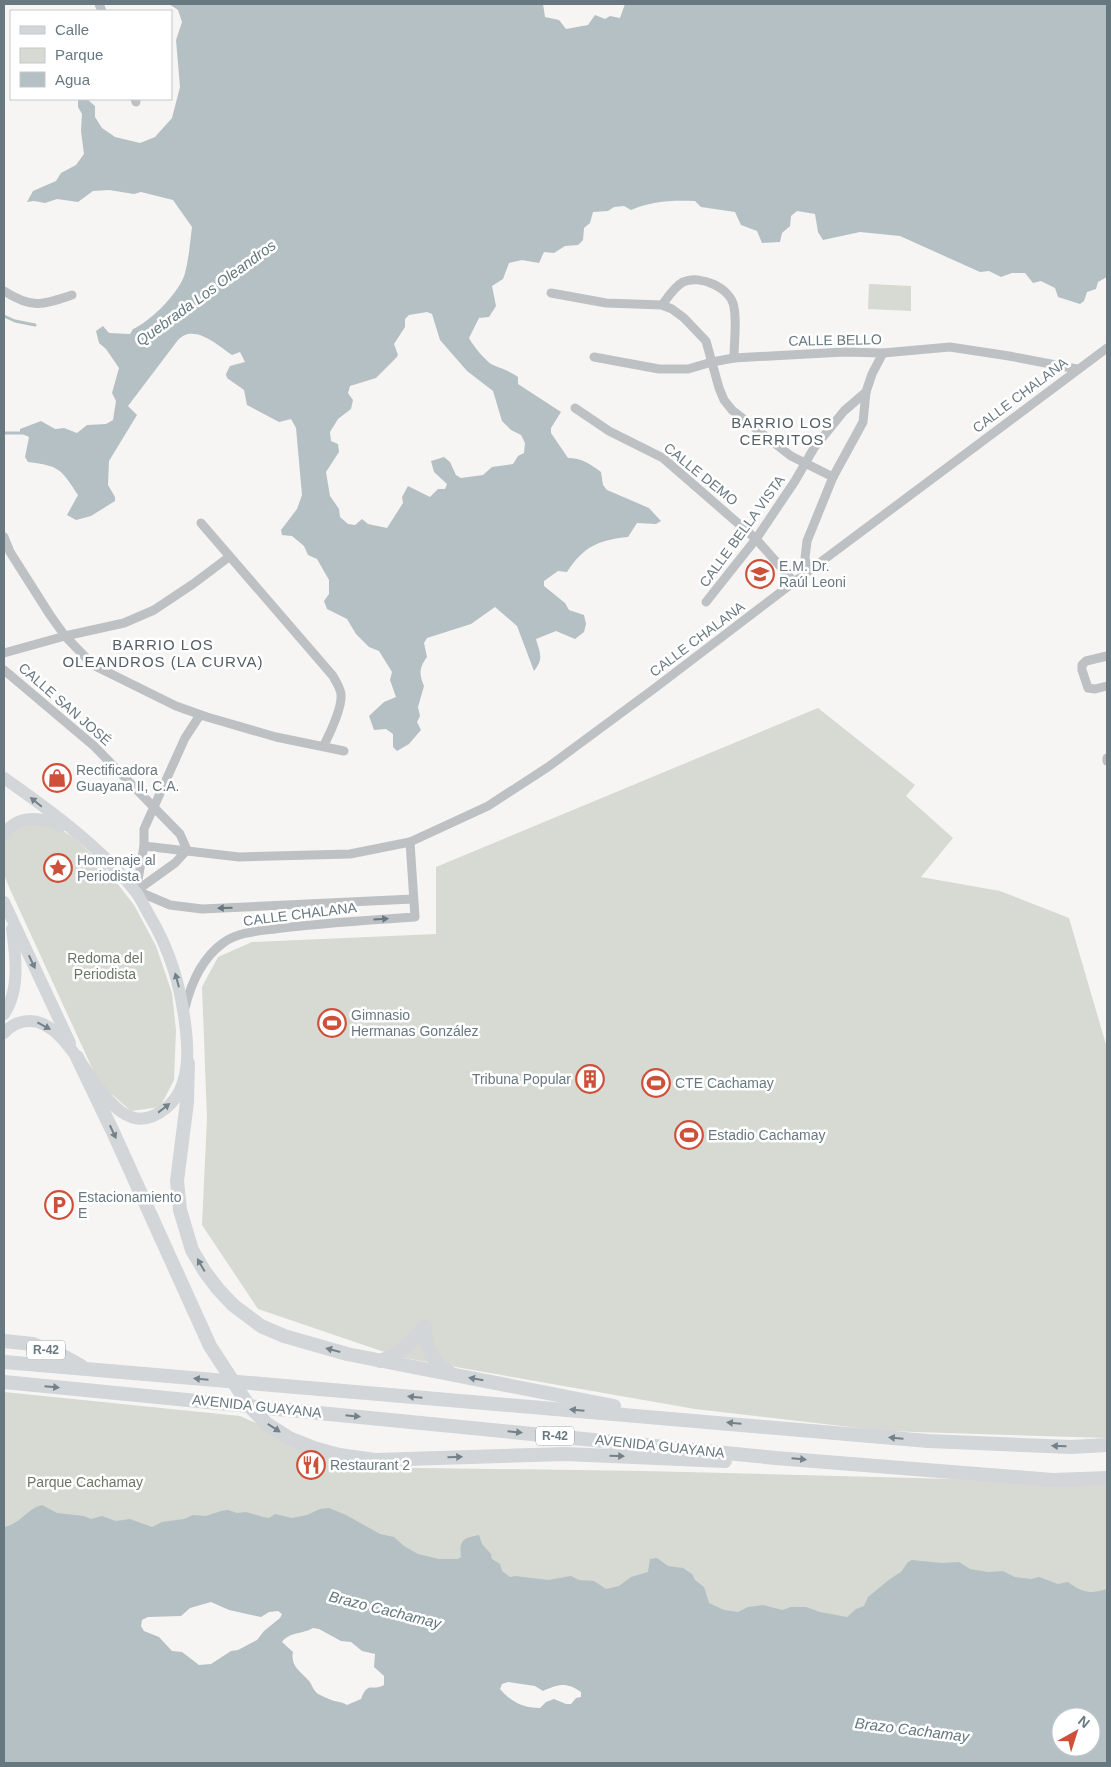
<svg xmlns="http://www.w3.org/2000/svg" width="1111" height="1767" font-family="Helvetica,sans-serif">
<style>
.green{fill:#d6dad2}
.water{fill:#b4c0c3;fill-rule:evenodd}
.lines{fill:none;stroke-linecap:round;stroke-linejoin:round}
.stream{stroke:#b4c0c3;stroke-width:3}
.street{stroke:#bdc1c4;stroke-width:9}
.secondary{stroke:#d2d6d9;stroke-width:12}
.primary{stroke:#d2d6d9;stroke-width:14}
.oneway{fill:#738189}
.oneway2{fill:#687880}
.labels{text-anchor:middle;stroke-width:5;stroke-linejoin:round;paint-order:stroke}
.shield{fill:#fff;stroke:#95a0a6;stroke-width:1}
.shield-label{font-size:12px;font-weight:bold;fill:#687880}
.street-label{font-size:14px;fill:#687880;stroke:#fff}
.poi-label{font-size:14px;fill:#687880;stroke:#fff;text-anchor:start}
.park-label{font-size:14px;fill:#6b7866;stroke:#fff}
.water-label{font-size:15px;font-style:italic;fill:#64787d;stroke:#fff}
.neighbourhood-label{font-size:15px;letter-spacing:1px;fill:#556066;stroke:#fff}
</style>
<rect width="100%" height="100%" fill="#f6f5f3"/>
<!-- green -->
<g class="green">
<polygon points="869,284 911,286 911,311 868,309"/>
<polygon points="818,708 915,785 906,796 953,838 921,877 1000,891 1069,918 1107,1048 1107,1438 884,1431 695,1409 399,1357 258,1309 202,1225 207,1118 202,987 218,957 252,942 436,934 436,867"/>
<polygon points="30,822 53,825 73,837 103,865 134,905 156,946 172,993 176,1030 174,1080 160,1107 131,1111 99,1083 9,887 4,874 4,836"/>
<polygon points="4,1392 240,1416 355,1467 645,1471 1107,1483 1107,1619 847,1626 4,1576"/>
</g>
<!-- water -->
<g class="water">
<path d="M169,4H543L545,17L559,20L566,29L588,25L595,15L605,19L610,16L620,18L625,4H1107V277L1098,282L1096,289L1087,292L1084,301L1080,304L1058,297L1055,288L1041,281L1033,283L1025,273H1012L1001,277L989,271L980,272L900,236L860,232L823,240L818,232L815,214L797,211L791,216L790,226L782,233L780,242L762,243L757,231L741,225L735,212L701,207L695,201C671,200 652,201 631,210L624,206L614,207L608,211L593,212L590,223L584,228L583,240L578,245L565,246L554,253L544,252L539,263L522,260L509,263L503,279L492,286L496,306L489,317L479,318L469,338C472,344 486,362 493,365C503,369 509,371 518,377V384L561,412L551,428V433L568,458C582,458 590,464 601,472L603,485L607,490L649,508L661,521L656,524L637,523L628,537C598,540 583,547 567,572L558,571L544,581V586L565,603L569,610L584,615L586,624L584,632L575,639L556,631L536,639C540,654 544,658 534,671L517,626L495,607L471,624L427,638L424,643L427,657C419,668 419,674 424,686L418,707L420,716L417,722L421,730L409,744L397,751L393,747V734L386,729L374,730L369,716L384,702L396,697L390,680L392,672L379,651L369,647L356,634L347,619L327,609L324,601L329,594V580L317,559L308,555L304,546L292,536L282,535L281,530L297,509L302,495L296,428L291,419L279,422L247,405L244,390L227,378L226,374L230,366L245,362L240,352L232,355C217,345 194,323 178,340L128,406L137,415L109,461L108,485L115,497V501L91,516L76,520L67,515L78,495C61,469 60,466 28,462L25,457L29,437L20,433V429L41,421L55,429L64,428L77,433L87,425L106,424L113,420L116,401L112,393L119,368L106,349L99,343L96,331L103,326L109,333L130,334L133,329C150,322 181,291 185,273C189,258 190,242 192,227L173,200L141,192L134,194L109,190L93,191L78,202L57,199L45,203L34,201L27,202L33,191L56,181L61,173L76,165L84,154L81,131L82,114L78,107V99H87L95,106V117L102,128L115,137L140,143L155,137L172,118L180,87L176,40L182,22L178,10ZM427,312L432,314L440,340L467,371L493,391L502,421L511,430L521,435L525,443L524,453L518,456L513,464L492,467L483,475L461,478L456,475L450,462L444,457L431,461L434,472L447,484L445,489H438L430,497L408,486L402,497L403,503L387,528L368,524L362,519L355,525L348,524L340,517L339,509L330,496L326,472L339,452L338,444L331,441L330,432L338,419L351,409L353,400L348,393L350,386L376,378L396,358L398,355L394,344L405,327V319L409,315Z"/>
<path d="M42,1505L57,1513L84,1516L91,1519L102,1516L116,1521L130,1519L152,1527L162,1522L184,1519L193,1515L206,1516L221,1511L228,1510L237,1513L246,1512L263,1517L269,1518L275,1514L292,1518L307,1515L320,1509L329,1508L346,1515L380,1534L394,1537L404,1546L418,1554L439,1559H458L461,1557C459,1540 463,1538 479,1535L482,1544L491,1554L492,1559L500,1564L502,1571L510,1577L515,1576L548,1580L571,1576L579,1580L594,1581L606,1589L619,1586L631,1577L648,1572L650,1559L657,1558L668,1566L683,1568L692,1574L695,1580L704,1587L709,1603L724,1610L738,1612L748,1607L763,1605L782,1610L791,1607H806L820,1612L847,1617L856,1609L864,1606L868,1597L890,1579L901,1572L908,1562L912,1560L942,1563L959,1562L970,1569L988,1572L1003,1571L1015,1577L1031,1579L1039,1577L1058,1584L1068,1582C1083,1593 1089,1594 1107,1589V1763H4V1527C22,1523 25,1510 42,1505ZM211,1602L229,1610L261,1617L269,1612L278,1611L282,1614L280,1618L264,1631L257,1640L238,1650L231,1651L211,1664L199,1665L182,1652L172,1651L159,1637L144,1631L141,1626L142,1620L148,1617L181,1616L190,1608ZM313,1628L319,1629L341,1641L351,1642L362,1651L375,1654L374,1667L384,1676V1685C372,1692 368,1680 361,1699L347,1705C341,1701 335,1702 329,1699C325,1697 318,1695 315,1691C312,1688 312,1684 309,1681C301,1672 290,1666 293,1652L282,1642C289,1632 303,1634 313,1628ZM508,1682L535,1686L543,1691C559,1684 566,1682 581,1692V1697L576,1698L571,1704H566L554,1699L546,1702L540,1708C523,1708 511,1702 500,1689L502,1684ZM1061,1717H1091V1747H1061Z"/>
</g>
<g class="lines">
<!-- stream -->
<g class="stream">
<polyline points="4,316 15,321 35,325"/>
<polyline points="4,433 23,433"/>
</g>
<!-- street -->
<g class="street">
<polyline points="99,4 102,11"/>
<polyline points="135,99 136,102"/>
<path d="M4,291C32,309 42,305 72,295"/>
<polyline points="551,293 606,303 662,305 672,309 684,318 706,341 719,388 724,400 732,410 791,456 833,477"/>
<path d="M662,305C668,297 674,287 683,282C700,274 731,288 734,307C737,323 734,342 734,358"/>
<polyline points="594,357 659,369 688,369 712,362 734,358 844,352 883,353 950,347 1009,356 1077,369"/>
<polyline points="575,408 609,431 663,458 756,539 794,582"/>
<path d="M201,523L333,676C336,682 341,689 341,695C342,708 330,733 324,745"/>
<polyline points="4,537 10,552 50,615 65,636 93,665 176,706 207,717 276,737 344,751"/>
<polyline points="808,571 805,558 807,541 833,477 863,422 866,392"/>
<polyline points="706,602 756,539 795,481 814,448 844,411 866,392 872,374 883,353"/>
<polyline points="4,653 65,636 124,623 154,610 193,584 229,557"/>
<polyline points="1107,656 1086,661 1082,665 1082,670 1088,688 1095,689 1107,686"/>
<polyline points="4,670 94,746 180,834 187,850 175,863 136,891"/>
<polyline points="1107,758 1107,761"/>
<polyline points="144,846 239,857 350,854 410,842 488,806 548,767 655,688 794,582 1107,348"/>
<polyline points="136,891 144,846 144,829 185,738 200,715"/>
<polyline points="137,891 170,905 202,909 413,899"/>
<path d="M185,1008C191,983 201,959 223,943C239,931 262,931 282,928C326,923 371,920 415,917L410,842"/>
</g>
<!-- secondary -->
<g class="secondary">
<path d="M4,778C47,808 103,849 135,891C140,897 144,906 148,913C171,951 181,987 186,1031C189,1057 189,1090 166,1108C106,1157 82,1021 30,1021C19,1021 11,1025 4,1033"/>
<path d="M4,835C16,814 42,817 61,826"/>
<polyline points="4,902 70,1043"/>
<path d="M4,1014C20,991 16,957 12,929"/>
</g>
<!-- primary -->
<g class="primary">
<polyline points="77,1057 113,1132 210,1346 249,1406 267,1424 289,1438 314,1448 339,1455 375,1460 565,1454 725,1461"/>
<polyline points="188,1063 187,1102 177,1181 180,1210 192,1250 205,1272 218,1289 233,1305 261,1326 284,1336 347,1354 614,1406"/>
<path d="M425,1326C425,1346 431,1363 450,1373"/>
<polyline points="4,1341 33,1344 61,1355 81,1366"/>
<path d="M380,1361C401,1354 411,1342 425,1326"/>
<polyline points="4,1362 928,1441 1071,1447 1107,1445"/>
<polyline points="4,1382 776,1458 1053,1480 1107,1478"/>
</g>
</g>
<!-- one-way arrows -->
<defs><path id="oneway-solid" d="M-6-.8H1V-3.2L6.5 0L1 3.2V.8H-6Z" transform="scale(1.25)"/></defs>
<g class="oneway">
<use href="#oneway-solid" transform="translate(36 802) rotate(-141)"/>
<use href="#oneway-solid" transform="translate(32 962) rotate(65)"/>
<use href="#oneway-solid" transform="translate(177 980) rotate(-105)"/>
<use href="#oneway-solid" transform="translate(44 1026) rotate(28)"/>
<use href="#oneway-solid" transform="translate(164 1108) rotate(-38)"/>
<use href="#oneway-solid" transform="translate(113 1132) rotate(65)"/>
<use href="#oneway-solid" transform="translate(201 1265) rotate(-120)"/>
<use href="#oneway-solid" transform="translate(333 1350) rotate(-165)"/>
<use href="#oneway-solid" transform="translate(201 1379) rotate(-175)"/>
<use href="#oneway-solid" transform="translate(476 1379) rotate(-170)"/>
<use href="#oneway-solid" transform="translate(52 1387) rotate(5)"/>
<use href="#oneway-solid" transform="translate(415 1397) rotate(-175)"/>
<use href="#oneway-solid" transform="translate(577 1410) rotate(-175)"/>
<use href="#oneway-solid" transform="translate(353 1416) rotate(6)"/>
<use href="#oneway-solid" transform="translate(734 1423) rotate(-175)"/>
<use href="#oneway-solid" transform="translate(274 1428) rotate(33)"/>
<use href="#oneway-solid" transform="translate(515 1432) rotate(6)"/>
<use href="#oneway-solid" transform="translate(896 1438) rotate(-175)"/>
<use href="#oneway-solid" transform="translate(1059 1446) rotate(-178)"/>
<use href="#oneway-solid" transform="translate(617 1456) rotate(2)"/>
<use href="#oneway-solid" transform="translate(455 1457) rotate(-2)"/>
<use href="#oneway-solid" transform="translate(799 1459) rotate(5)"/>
</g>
<g class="oneway2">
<use href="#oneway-solid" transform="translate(225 908) rotate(178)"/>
<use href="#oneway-solid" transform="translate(381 919) rotate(-4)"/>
</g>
<!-- icons -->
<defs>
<symbol id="school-ring" viewBox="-11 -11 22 22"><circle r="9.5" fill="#fff" stroke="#ce503a" stroke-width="1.5"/><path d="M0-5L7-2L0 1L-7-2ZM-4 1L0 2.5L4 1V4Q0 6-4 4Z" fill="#ce503a"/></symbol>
<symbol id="shop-ring" viewBox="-11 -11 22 22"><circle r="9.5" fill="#fff" stroke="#ce503a" stroke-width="1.5"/><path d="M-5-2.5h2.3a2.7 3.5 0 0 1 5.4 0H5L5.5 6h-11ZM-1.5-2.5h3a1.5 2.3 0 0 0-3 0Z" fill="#ce503a"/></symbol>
<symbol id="sight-ring" viewBox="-11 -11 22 22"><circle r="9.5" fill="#fff" stroke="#ce503a" stroke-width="1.5"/><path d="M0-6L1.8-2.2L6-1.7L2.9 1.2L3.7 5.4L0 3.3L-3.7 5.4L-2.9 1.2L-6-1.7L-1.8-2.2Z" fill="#ce503a"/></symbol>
<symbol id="stadium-ring" viewBox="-11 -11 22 22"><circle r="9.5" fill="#fff" stroke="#ce503a" stroke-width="1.5"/><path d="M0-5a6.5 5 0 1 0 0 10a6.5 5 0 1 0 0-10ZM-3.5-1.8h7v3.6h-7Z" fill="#ce503a"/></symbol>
<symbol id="building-ring" viewBox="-11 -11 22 22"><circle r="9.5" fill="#fff" stroke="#ce503a" stroke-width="1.5"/><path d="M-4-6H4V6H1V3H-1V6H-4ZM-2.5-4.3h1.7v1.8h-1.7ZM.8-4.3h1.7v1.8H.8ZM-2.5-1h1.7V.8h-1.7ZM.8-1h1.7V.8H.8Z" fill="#ce503a"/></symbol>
<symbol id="parking-ring" viewBox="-11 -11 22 22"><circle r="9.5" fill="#fff" stroke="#ce503a" stroke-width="1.5"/><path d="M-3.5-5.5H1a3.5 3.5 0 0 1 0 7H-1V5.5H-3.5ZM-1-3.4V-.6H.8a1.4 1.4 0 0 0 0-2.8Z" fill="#ce503a"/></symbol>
<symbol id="restaurant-ring" viewBox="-11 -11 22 22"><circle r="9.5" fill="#fff" stroke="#ce503a" stroke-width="1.5"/><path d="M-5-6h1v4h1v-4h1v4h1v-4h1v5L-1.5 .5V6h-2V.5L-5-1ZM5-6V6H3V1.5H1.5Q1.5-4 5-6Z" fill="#ce503a"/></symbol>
</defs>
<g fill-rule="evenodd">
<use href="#school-ring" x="744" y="558" width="32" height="32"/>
<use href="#shop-ring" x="41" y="762" width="32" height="32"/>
<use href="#sight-ring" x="42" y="852" width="32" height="32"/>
<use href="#stadium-ring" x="316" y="1007" width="32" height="32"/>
<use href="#building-ring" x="574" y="1063" width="32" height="32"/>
<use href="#stadium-ring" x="640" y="1067" width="32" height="32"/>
<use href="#stadium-ring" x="673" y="1119" width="32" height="32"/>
<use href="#parking-ring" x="43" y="1189" width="32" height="32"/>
<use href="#restaurant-ring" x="295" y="1449" width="32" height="32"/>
</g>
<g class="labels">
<!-- shield labels -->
<g class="shield">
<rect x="27" y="1340.5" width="38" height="19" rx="4"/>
<rect x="536" y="1426.5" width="38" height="19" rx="4"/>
</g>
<g class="shield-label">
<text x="46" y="1354">R-42</text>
<text x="555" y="1440">R-42</text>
</g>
<!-- street labels -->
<g class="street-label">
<text transform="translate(835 340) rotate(-1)" y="5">CALLE BELLO</text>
<text transform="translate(1020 395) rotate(-37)" y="5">CALLE CHALANA</text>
<text transform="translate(701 474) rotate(39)" y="5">CALLE DEMO</text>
<text transform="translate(742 531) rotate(-54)" y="5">CALLE BELLA VISTA</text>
<text transform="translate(697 639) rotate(-37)" y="5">CALLE CHALANA</text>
<text transform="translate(65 704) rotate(41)" y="5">CALLE SAN JOSÉ</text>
<text transform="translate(300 914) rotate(-7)" y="5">CALLE CHALANA</text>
<text transform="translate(257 1406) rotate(6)" y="5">AVENIDA GUAYANA</text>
<text transform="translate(660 1446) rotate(6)" y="5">AVENIDA GUAYANA</text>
</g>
<!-- poi labels -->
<g class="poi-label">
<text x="779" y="571">E.M. Dr.<tspan x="779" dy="16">Raúl Leoni</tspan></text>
<text x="76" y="775">Rectificadora<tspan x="76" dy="16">Guayana II, C.A.</tspan></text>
<text x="77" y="865">Homenaje al<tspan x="77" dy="16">Periodista</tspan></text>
<text x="351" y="1020">Gimnasio<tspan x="351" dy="16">Hermanas González</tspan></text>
<text x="571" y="1084" text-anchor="end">Tribuna Popular</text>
<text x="675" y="1088">CTE Cachamay</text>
<text x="708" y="1140">Estadio Cachamay</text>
<text x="78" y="1202">Estacionamiento<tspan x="78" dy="16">E</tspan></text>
<text x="330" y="1470">Restaurant 2</text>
</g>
<!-- park labels -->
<g class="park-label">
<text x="105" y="963">Redoma del<tspan x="105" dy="16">Periodista</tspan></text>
<text x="85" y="1487">Parque Cachamay</text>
</g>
<!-- water labels -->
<g class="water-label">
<text transform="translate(206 293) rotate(-36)" y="5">Quebrada Los Oleandros</text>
<text transform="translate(385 1610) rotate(14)" y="5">Brazo Cachamay</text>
<text transform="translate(912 1730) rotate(7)" y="5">Brazo Cachamay</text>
</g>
<!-- neighbourhood labels -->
<g class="neighbourhood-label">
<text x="782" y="428">BARRIO LOS<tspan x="782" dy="17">CERRITOS</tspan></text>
<text x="163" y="650">BARRIO LOS<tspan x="163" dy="17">OLEANDROS (LA CURVA)</tspan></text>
</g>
</g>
<!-- border -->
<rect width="1111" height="1767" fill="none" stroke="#687880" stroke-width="10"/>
<!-- legend -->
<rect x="10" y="10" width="162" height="90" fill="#ffffff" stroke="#c3c9cc"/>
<rect x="20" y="26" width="25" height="8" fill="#d2d6d9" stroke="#c3c9cc"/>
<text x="55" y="35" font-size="15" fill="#687880">Calle</text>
<rect x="20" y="48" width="25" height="15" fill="#d6dad2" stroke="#c3c9cc"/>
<text x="55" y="60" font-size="15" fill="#687880">Parque</text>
<rect x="20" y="72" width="25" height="15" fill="#b4c0c3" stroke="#c3c9cc"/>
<text x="55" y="85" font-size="15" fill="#687880">Agua</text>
<!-- north arrow -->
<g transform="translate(1076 1732) rotate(39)"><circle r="24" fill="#ffffff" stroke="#c3c9cc"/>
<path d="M0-4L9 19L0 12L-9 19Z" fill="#ce503a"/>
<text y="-8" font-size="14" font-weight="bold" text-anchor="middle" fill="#687880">N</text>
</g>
</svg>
